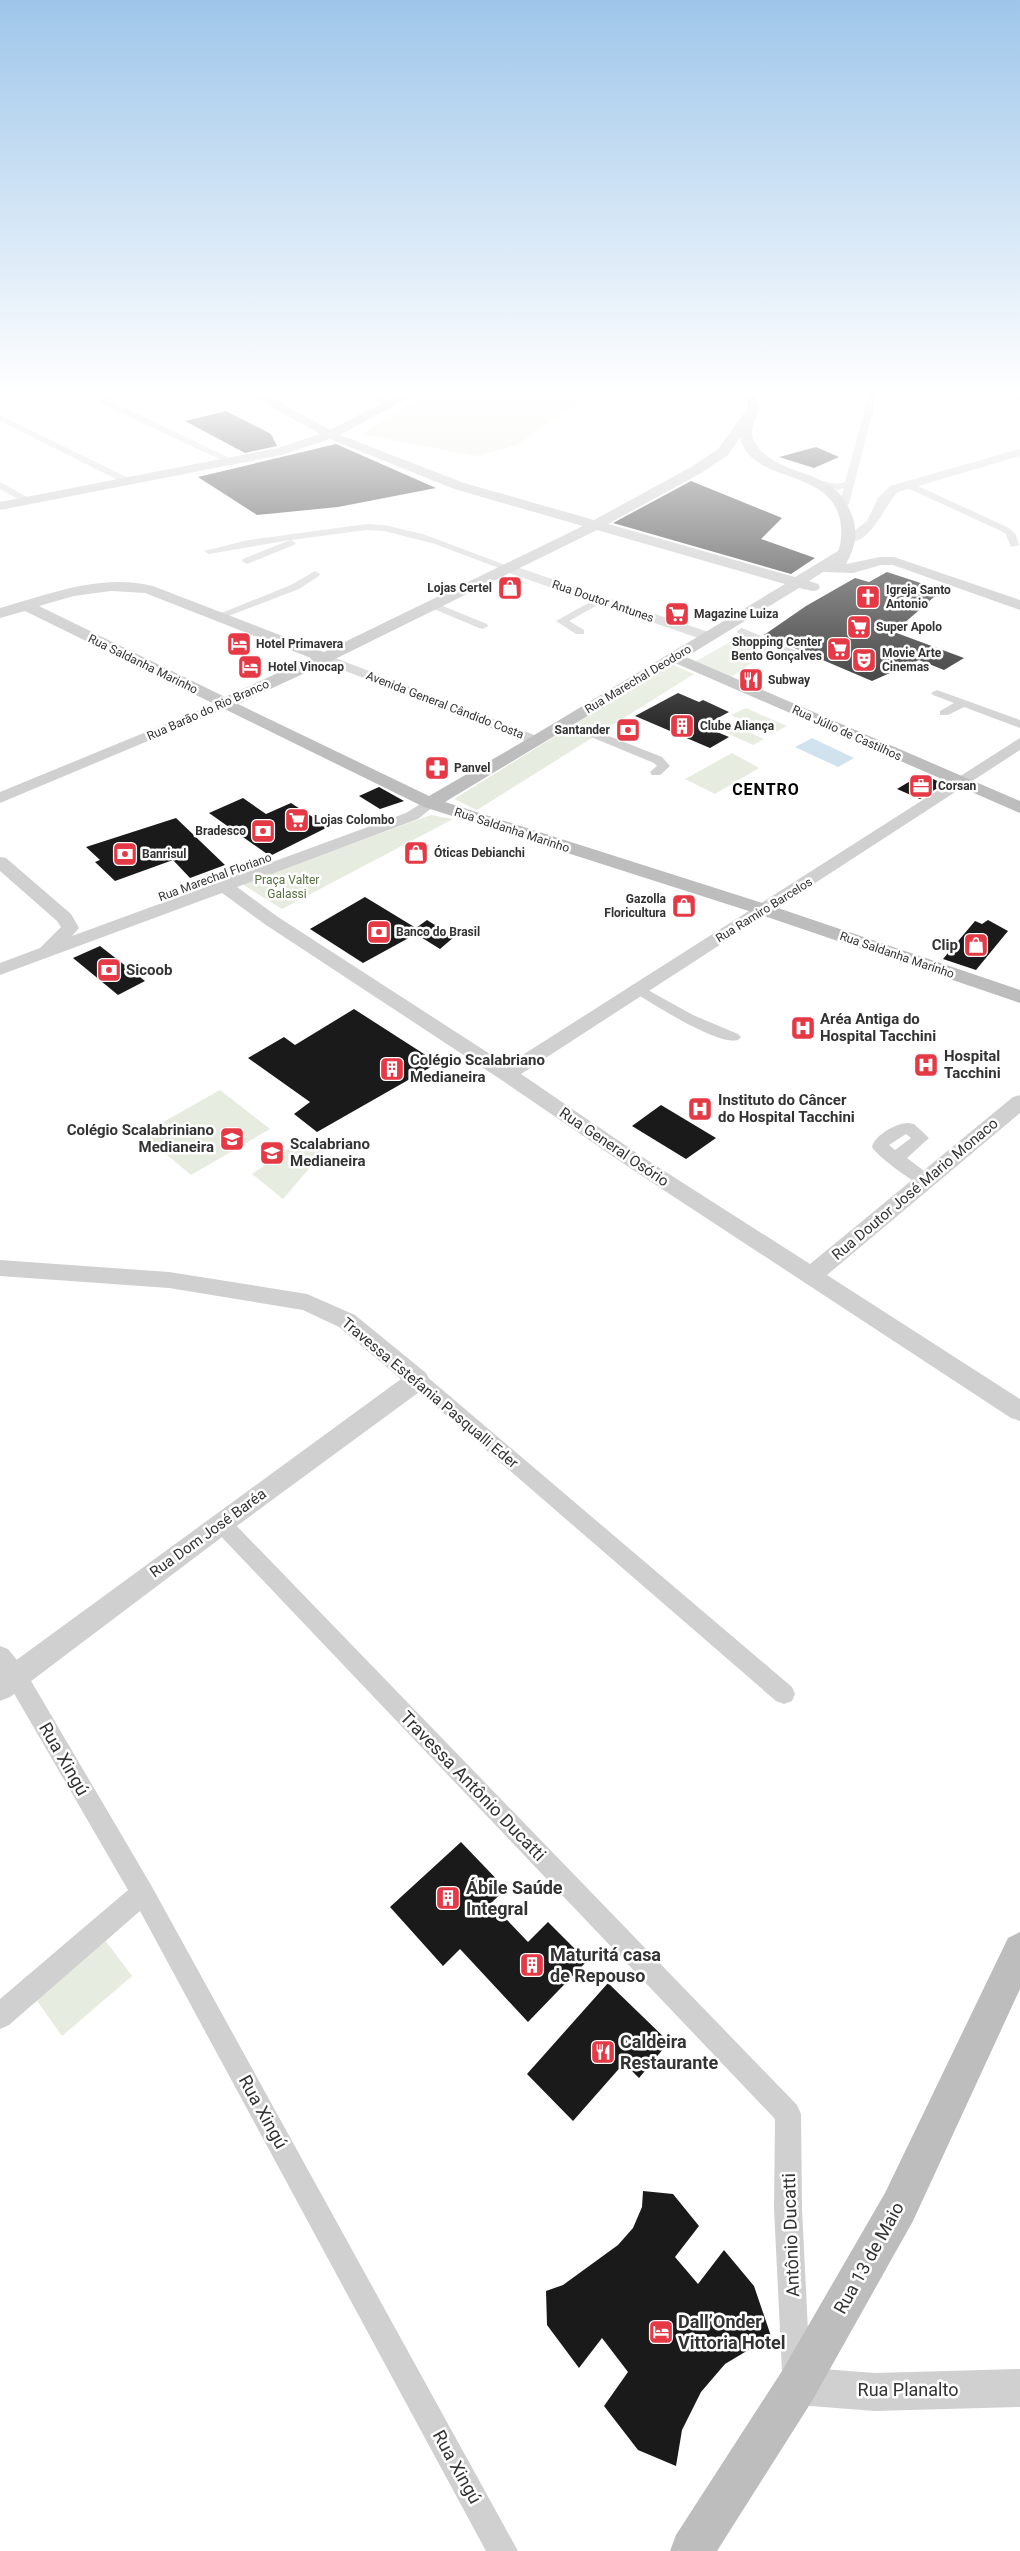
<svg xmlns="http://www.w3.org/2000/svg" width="1020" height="2551" font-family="Roboto,sans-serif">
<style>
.green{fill:#e6ecdf}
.water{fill:#cfe2ee}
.building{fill:#1a1a1a}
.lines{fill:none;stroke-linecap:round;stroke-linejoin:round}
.minor{fill:#d0d0d0;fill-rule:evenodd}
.tertiary{fill:#d0d0d0;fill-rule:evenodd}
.secondary{fill:#bdbdbd;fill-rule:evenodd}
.labels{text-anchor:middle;stroke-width:5;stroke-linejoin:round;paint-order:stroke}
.far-poi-label{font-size:12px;font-weight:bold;fill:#333;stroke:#fff;text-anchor:start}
.far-street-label{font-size:12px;fill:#333;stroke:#fff}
.far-park-label{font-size:12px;fill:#56703f;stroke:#fff}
.poi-label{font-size:15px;font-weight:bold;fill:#333;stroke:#fff;text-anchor:start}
.street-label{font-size:15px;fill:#333;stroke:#fff}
.far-district-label{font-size:16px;font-weight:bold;letter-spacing:1px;fill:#000;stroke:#fff}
.near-street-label{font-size:18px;fill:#333;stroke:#fff}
.near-poi-label{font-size:18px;font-weight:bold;fill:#333;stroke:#fff;text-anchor:start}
</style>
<rect width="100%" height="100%" fill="#fff"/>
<!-- green -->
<g class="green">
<polygon points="425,395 588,395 517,445 476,456 361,434"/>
<polygon points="744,634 776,647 728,679 693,663"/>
<polygon points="671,664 694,674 477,810 454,799"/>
<polygon points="746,708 787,726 772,734 731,715"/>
<polygon points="723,720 764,739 753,745 712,726"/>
<polygon points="732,753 759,768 715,794 685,779"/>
<polygon points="431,815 453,819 282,909 242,884"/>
<polygon points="220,1090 270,1129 191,1175 142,1134"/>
<polygon points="298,1142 332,1142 283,1199 252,1174"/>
<polygon points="105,1940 132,1976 62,2036 35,1998"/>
</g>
<!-- water -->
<polygon class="water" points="812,738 854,758 838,767 795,747"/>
<!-- building -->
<g class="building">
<polygon points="226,411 271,434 277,446 245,453 185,421"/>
<polygon points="336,444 436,488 338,507 257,515 198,477"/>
<polygon points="816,447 839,457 814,468 779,457"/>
<polygon points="691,481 782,518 761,539 815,558 791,574 613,523"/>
<polygon points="887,572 942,590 894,632 964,658 944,670 919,660 872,681 764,635 806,606 855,578 869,582"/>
<polygon points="678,693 699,702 703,700 729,712 703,726 729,737 710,748 635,716"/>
<polygon points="922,774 944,784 920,799 897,789"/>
<polygon points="379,787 404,801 380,809 359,796"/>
<polygon points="243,798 266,814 291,803 328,827 270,856 209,813"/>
<polygon points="176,818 225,865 190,878 173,860 115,881 95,862 100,860 86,847"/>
<polygon points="365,897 416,928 427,920 454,937 440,949 416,934 363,963 310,929"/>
<polygon points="988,920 1008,931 976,970 943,959 975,921 982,924"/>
<polygon points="100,946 145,981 118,995 73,958"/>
<polygon points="354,1009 438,1063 317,1132 294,1114 310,1102 248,1058 284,1037 295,1045"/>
<polygon points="661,1105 716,1138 686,1159 632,1126"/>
<polygon points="461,1842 506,1889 491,1903 528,1942 548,1922 587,1961 528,2022 460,1949 443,1966 390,1907"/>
<polygon points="608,1983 669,2042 639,2078 624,2063 573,2121 527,2074"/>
<polygon points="643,2191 673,2194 699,2226 675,2257 698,2284 724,2250 754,2286 775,2348 750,2349 725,2364 701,2392 682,2430 676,2466 638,2450 604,2406 628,2372 602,2338 579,2368 547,2325 546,2291 563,2285 618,2245 633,2228 642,2207"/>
</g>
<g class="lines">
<!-- minor -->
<g class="minor">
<polygon points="104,395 117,395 108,400 238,462 230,464 100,403 99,401"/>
<polygon points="363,395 376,395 396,404 389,406"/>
<polygon points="869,395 877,395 849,504 844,507 839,504 844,488 837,490 813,483 818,480 837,484 845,482"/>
<polygon points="1009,395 1020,395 1020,400 1010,397"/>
<polygon points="0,415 132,480 134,482 126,484 0,421"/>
<polygon points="0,482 31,499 33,501 25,503 0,489"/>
<polygon points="903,482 909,482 1007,527 1015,533 1019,545 1011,547 1006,534 1001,531 903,486"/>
<polygon points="367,524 384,525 423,534 513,568 504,570 435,544 384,531 367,530 291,540 296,543 294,545 247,564 242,561 243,559 290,540 209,554 204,551 248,540"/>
<polygon points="315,571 320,574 319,576 299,589 223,618 215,618 214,616 291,585"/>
<polygon points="599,597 604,600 603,602 569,621 584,630 584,634 576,634 556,621"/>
<polygon points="433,602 487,624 488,626 483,629 479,628 429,607 429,603"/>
<polygon points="742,628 804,654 806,656 804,658 796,658 738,633 737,631"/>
<polygon points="937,690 1020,720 1020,728 964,707 948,715 940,715 940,711 954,703 933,695 931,693"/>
<polygon points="566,719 662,757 670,766 660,775 652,775 650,772 657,766 654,763 562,725 562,721"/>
<path d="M637,984L693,1015L738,1034L741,1037L738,1040C718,1046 651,1003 632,991L630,988L632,985Z"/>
<path d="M908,1123L914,1124L929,1138L907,1158L932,1177L934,1181L932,1185C928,1186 924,1187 920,1185C909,1179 877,1156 872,1147C875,1135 896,1123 908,1123ZM906,1134L911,1138L895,1150L889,1145Z"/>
<polygon points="418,1373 425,1375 792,1687 795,1694 792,1701 784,1704 776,1701 411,1385 409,1380 411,1375"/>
<polygon points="221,1515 228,1517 797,2105 801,2114 802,2209 810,2371 806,2381 796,2385 786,2381 782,2371 774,2209 775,2119 214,1529 211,1523 214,1517"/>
<polygon points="0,1646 8,1649 24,1669 151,1885 518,2551 486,2551 140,1911 9,2025 0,2029 0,1999 128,1890 8,1683 0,1672"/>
</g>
<!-- tertiary -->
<g class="tertiary">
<path d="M1020,449V456L898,492C885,504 870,547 847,541L845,538L867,521L878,498L890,486Z"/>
<polygon points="508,564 714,634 716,637 709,641 704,640 503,571 501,568"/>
<polygon points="325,654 542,738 545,741 537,746 532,744 320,661 318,658"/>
<polygon points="224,700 229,701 231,704 229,707 0,803 0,792"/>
<polygon points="1020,738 1020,750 521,1074 644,1158 810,1264 1013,1097 1020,1095 1020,1113 827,1275 1020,1399 1020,1421 1011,1418 630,1168 500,1079 266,925 222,893 0,975 0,963 40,948 61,927 57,921 0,871 0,857 6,858 71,914 79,928 72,936 211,885 204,878 207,874 219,874 226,879 406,813 430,798 438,803 418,819 237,887 278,917 507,1065"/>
<polygon points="0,1260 169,1272 307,1294 355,1315 426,1373 430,1380 426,1387 230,1531 10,1697 0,1701 0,1672 401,1379 339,1327 303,1310 169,1288 0,1276"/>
<polygon points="797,2367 875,2373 1020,2369 1020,2407 875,2411 797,2405 784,2399 778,2386 784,2373"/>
</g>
<!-- secondary -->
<g class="secondary">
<path d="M251,395H267L330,430L397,395H413L340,435L464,483L594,520L691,467L718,449L747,409L745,395H757C758,400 760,406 758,410C755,421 748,432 755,443C778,480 834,465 851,513C859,532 855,548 846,564L880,557H894L1020,600V610L893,565H881L853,573L823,572L809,581L818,584L820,587L818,590L813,591L799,588L686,657L1020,801V813L675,663L445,802L772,906L1020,990V1003L758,914L424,807L25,611L0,618V608C49,594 102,573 153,586L324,652L583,526L454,489L330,439L281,455L0,510V502L278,448L320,434ZM740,437C751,485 830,467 840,520C842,531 842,541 838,551L795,577L608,524L701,473L728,455ZM597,530L785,584L531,737L429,796L238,704L331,661ZM111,591L145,593L311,658L225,697L39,606L74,596Z"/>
<polygon points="1020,1932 1020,1989 913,2221 812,2401 717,2551 670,2551 676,2535 782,2371 885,2193 1008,1938"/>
</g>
</g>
<!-- sky -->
<linearGradient id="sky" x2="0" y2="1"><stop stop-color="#9ec6ea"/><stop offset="0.52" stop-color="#fff"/><stop offset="1" stop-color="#fff" stop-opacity="0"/></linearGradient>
<rect width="1020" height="753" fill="url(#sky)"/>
<!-- icons -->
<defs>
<symbol id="shop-square" viewBox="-11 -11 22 22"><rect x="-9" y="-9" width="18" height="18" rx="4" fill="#e63946" stroke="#fff"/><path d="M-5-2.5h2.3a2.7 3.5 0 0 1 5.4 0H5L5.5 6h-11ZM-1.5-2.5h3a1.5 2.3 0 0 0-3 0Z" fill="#fff"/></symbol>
<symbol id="church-square" viewBox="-11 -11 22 22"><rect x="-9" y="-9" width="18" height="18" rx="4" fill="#e63946" stroke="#fff"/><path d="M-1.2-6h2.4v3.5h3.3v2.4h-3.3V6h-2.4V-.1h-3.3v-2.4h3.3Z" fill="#fff"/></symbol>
<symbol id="supermarket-square" viewBox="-11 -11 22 22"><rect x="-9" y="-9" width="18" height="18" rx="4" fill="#e63946" stroke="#fff"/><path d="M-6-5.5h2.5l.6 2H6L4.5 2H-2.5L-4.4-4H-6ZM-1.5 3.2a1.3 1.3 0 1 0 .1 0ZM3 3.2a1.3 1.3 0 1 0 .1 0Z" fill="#fff"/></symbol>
<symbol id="hotel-square" viewBox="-11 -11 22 22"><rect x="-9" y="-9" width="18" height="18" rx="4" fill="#e63946" stroke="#fff"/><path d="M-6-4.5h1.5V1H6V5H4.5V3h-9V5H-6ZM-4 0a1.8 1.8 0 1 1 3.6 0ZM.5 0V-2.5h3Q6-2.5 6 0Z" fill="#fff"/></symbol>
<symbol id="theatre-square" viewBox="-11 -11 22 22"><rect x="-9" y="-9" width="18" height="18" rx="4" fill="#e63946" stroke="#fff"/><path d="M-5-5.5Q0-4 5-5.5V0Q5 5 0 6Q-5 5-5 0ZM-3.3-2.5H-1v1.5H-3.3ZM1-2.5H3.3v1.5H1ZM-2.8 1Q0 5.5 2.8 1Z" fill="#fff"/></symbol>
<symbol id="restaurant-square" viewBox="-11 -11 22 22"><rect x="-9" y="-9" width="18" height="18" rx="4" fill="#e63946" stroke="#fff"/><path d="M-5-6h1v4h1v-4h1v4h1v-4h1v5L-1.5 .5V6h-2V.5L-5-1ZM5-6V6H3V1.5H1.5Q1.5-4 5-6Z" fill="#fff"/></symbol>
<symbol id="building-square" viewBox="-11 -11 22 22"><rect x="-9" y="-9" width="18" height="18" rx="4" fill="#e63946" stroke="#fff"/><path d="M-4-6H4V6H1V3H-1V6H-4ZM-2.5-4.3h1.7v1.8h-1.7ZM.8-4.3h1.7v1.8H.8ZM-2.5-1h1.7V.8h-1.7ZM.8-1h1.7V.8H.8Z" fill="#fff"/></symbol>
<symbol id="bank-square" viewBox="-11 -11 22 22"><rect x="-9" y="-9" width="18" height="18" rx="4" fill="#e63946" stroke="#fff"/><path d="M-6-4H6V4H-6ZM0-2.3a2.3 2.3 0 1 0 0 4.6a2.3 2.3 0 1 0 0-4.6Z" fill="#fff"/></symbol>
<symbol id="pharmacy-square" viewBox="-11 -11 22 22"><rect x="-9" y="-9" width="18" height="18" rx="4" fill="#e63946" stroke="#fff"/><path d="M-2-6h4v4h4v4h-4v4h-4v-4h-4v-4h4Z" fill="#fff"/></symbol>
<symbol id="office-square" viewBox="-11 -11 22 22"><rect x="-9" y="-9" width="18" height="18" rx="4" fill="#e63946" stroke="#fff"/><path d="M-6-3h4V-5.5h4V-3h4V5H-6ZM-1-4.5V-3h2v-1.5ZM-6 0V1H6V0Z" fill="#fff"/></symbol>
<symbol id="hospital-square" viewBox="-11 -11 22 22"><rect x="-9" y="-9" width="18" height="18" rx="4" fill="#e63946" stroke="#fff"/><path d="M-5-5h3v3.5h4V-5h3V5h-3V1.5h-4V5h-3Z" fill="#fff"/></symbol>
<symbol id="school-square" viewBox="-11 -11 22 22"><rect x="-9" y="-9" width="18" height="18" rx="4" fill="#e63946" stroke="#fff"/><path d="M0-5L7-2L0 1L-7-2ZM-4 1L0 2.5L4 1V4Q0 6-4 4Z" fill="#fff"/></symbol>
</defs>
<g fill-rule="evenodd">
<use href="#shop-square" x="496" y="574" width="28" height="28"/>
<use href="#church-square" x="854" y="583" width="28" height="28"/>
<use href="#supermarket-square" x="663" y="600" width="28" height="28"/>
<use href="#supermarket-square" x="845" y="613" width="28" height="28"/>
<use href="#hotel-square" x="225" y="630" width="28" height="28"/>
<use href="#supermarket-square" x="825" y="635" width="28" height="28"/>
<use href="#theatre-square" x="850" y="646" width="28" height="28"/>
<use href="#hotel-square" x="236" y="653" width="28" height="28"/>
<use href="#restaurant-square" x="737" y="666" width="28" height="28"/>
<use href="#building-square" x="668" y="712" width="28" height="28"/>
<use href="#bank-square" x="614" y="716" width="28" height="28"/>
<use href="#pharmacy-square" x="423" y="754" width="28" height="28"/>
<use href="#office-square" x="907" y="772" width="28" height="28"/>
<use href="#supermarket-square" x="283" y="806" width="28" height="28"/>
<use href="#bank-square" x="249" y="817" width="28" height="28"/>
<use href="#shop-square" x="402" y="839" width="28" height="28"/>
<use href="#bank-square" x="111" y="840" width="28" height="28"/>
<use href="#shop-square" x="670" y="892" width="28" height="28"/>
<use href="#bank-square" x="365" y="918" width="28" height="28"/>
<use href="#shop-square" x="962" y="931" width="28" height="28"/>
<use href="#bank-square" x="95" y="956" width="28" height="28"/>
<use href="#hospital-square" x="789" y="1014" width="28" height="28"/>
<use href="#hospital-square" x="912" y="1051" width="28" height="28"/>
<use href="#building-square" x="378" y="1055" width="28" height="28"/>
<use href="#hospital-square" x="686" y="1095" width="28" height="28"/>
<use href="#school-square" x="218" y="1125" width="28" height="28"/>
<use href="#school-square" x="258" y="1139" width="28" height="28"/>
<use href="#building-square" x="434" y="1884" width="28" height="28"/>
<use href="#building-square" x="518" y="1951" width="28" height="28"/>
<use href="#restaurant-square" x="589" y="2038" width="28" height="28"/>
<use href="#hotel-square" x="647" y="2318" width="28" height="28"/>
</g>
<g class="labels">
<!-- far-poi labels -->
<g class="far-poi-label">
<text x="492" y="592" text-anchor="end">Lojas Certel</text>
<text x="886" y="594">Igreja Santo<tspan x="886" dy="14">Antonio</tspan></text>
<text x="694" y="618">Magazine Luiza</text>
<text x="876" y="631">Super Apolo</text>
<text x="822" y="646" text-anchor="end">Shopping Center<tspan x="822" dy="14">Bento Gonçalves</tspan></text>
<text x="256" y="648">Hotel Primavera</text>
<text x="882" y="657">Movie Arte<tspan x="882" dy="14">Cinemas</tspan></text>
<text x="268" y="671">Hotel Vinocap</text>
<text x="768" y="684">Subway</text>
<text x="700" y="730">Clube Aliança</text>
<text x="610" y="734" text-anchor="end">Santander</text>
<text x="454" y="772">Panvel</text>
<text x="938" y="790">Corsan</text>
<text x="314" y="824">Lojas Colombo</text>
<text x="246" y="835" text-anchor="end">Bradesco</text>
<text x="434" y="857">Óticas Debianchi</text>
<text x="142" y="858">Banrisul</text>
<text x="666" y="903" text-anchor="end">Gazolla<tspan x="666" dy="14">Floricultura</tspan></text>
<text x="396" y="936">Banco do Brasil</text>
</g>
<!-- far-street labels -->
<g class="far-street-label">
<text transform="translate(603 601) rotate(19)" y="4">Rua Doutor Antunes</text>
<text transform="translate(143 664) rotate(26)" y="4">Rua Saldanha Marinho</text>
<text transform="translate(638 679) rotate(-31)" y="4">Rua Marechal Deodoro</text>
<text transform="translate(445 705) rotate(21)" y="4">Avenida General Cândido Costa</text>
<text transform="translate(208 710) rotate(-24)" y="4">Rua Barão do Rio Branco</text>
<text transform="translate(847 733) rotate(24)" y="4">Rua Júlio de Castilhos</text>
<text transform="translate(512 830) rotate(18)" y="4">Rua Saldanha Marinho</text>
<text transform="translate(215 877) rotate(-20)" y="4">Rua Marechal Floriano</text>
<text transform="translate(764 910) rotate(-32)" y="4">Rua Ramiro Barcelos</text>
<text transform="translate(897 955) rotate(19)" y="4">Rua Saldanha Marinho</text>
</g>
<!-- far-park labels -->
<g class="far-park-label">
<text x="287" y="884">Praça Valter<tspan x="287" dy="14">Galassi</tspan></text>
</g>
<!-- poi labels -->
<g class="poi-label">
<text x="958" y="950" text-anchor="end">Clip</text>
<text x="126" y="975">Sicoob</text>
<text x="820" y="1024">Aréa Antiga do<tspan x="820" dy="17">Hospital Tacchini</tspan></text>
<text x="944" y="1061">Hospital<tspan x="944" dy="17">Tacchini</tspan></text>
<text x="410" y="1065">Colégio Scalabriano<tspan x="410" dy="17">Medianeira</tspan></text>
<text x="718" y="1105">Instituto do Câncer<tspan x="718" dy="17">do Hospital Tacchini</tspan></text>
<text x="214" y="1135" text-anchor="end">Colégio Scalabriniano<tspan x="214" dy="17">Medianeira</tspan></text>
<text x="290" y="1149">Scalabriano<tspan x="290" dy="17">Medianeira</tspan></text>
</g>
<!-- street labels -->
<g class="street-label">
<text transform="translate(614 1147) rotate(34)" y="5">Rua General Osório</text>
<text transform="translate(915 1189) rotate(-40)" y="5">Rua Doutor José Mario Monaco</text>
<text transform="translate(430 1393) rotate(40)" y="5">Travessa Estefania Pasqualli Eder</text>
<text transform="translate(208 1533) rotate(-36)" y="5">Rua Dom José Baréa</text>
</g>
<!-- far-district labels -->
<g class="far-district-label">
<text x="766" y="795">CENTRO</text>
</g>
<!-- near-street labels -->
<g class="near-street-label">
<text transform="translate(64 1759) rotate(60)" y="6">Rua Xingú</text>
<text transform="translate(473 1786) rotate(46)" y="6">Travessa Antônio Ducatti</text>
<text transform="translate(263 2112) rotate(61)" y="6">Rua Xingú</text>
<text transform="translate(791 2235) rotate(-92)" y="6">Antônio Ducatti</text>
<text transform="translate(869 2258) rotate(-61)" y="6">Rua 13 de Maio</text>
<text x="908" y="2396">Rua Planalto</text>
<text transform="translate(457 2467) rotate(61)" y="6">Rua Xingú</text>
</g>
<!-- near-poi labels -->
<g class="near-poi-label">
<text x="466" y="1894">Ábile Saúde<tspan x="466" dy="21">Integral</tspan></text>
<text x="550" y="1961">Maturitá casa<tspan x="550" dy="21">de Repouso</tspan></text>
<text x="620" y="2048">Caldeira<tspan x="620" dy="21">Restaurante</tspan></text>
<text x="678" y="2328">Dall’Onder<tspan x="678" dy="21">Vittoria Hotel</tspan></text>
</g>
</g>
</svg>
